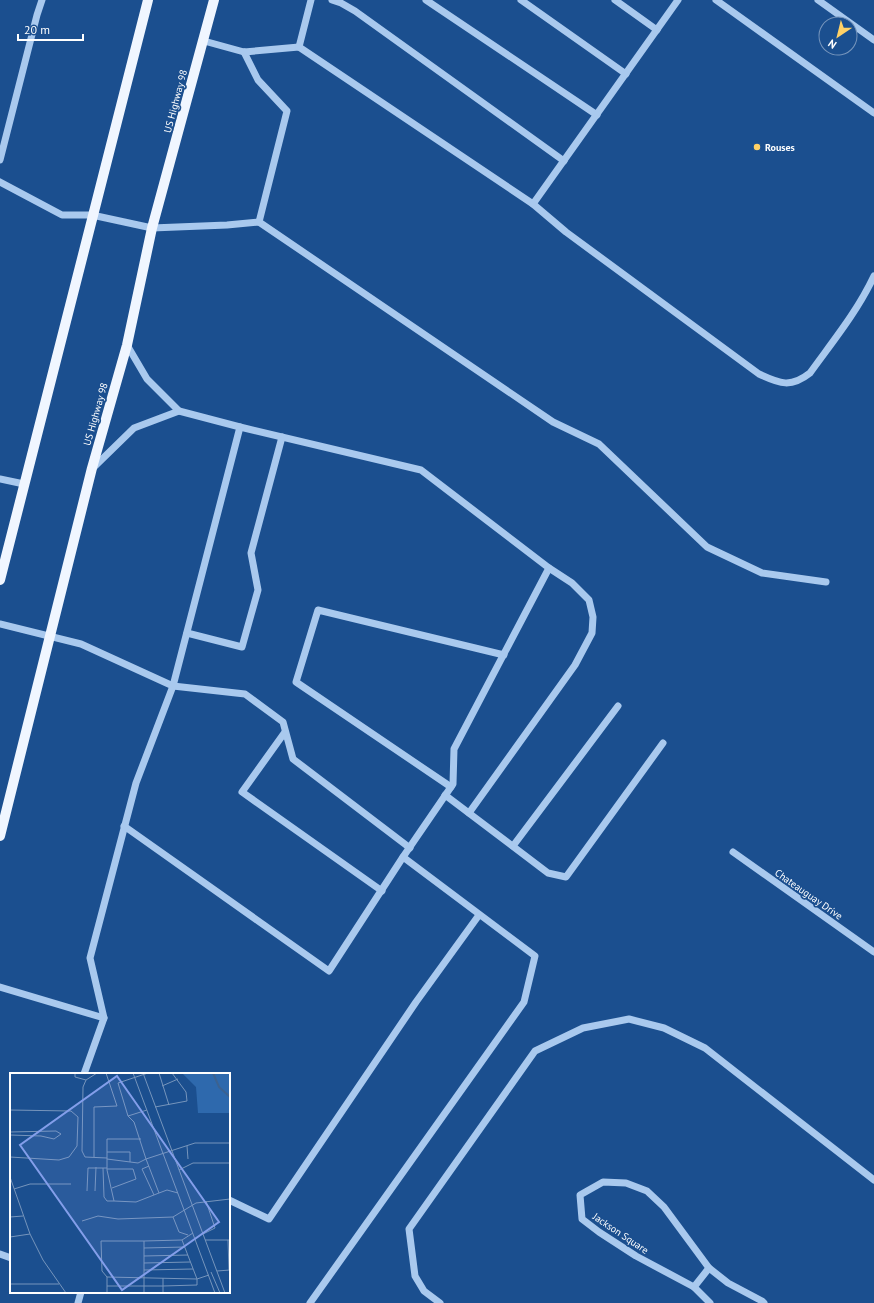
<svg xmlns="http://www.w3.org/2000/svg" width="874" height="1303" font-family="'PT Sans',sans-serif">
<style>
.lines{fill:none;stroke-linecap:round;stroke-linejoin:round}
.minor{stroke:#a9c9ee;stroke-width:7}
.major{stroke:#f0f6ff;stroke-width:10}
.poi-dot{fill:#ffd166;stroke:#1b4f8f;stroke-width:1.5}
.labels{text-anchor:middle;stroke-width:3.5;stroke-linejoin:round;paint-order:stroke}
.street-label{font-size:10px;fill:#fff;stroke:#1b4f8f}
.poi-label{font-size:10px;font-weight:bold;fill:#fff;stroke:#1b4f8f;text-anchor:start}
.inset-river{fill:none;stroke:#3c6290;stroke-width:2}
.inset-road{fill:none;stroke:#7695bc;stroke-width:1}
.view{fill:#839eea;fill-opacity:0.15;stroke:#839eea;stroke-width:2}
.inset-edge{fill:none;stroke:#fff;stroke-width:2}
</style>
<rect width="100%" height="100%" fill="#1b4f8f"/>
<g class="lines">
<!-- minor -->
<g class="minor">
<polyline points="332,0 341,3 355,11 564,161"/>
<polyline points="426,0 597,115"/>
<polyline points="521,0 626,74"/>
<polyline points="615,0 657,30"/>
<polyline points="716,0 874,113"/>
<polyline points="818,0 874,40"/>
<polyline points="204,41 244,52 299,47 533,204 678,0"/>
<polyline points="299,47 311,0"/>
<polyline points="244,52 258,80 287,111 259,222"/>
<polyline points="0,160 37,15 42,0"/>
<polyline points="0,182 62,215 92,215 152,228 227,225 259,222 553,422 599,444 707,547 762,573 826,582"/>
<path d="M533,204L566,232L759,374C780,384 791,388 810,373C833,341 857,312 874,276"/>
<polyline points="127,345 147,379 179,411 240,427 173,686 245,694 283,722 293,759 410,848"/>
<polyline points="93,468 134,428 179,411"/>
<polyline points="0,479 24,484"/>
<polyline points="0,624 81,644 173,686 136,783 90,958 104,1018 84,1074"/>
<polyline points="187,633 242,647 258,590 251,553 282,437"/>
<polyline points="285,732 242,792 382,891"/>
<polyline points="451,787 296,682 318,610 504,655"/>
<polyline points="445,795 548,873 566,877 663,743"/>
<polyline points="469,813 575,665 592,633 593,617 589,600 572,583 549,568"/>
<polyline points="124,826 329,971 403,857 453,784 454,749 549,568 421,470 240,427"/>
<polyline points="513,846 618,706"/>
<polyline points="733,852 874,952"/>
<polyline points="0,987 104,1018"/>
<polyline points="229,1200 269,1219 416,1002 479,915"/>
<polyline points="0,1254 11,1258"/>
<polyline points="694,1287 709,1268"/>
<polyline points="78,1303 81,1292"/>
<polyline points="310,1303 524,1002 535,956 403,857"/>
<polyline points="440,1303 424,1291 415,1276 409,1229 535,1051 583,1028 629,1019 664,1028 705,1048 874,1180"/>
<polyline points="710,1303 694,1287 636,1256 599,1232 582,1219 580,1195 603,1182 626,1183 647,1191 664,1207 709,1268 728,1283 762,1301 764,1303"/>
</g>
<!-- major -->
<g class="major">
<polyline points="0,580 148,0"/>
<polyline points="0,836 92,468 127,345 152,228 214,0"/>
</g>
</g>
<!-- markers -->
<circle class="poi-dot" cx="757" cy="147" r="4"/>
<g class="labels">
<!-- street labels -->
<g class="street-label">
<text transform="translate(175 101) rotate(-75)" y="4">US Highway 98</text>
<text transform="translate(95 414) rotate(-74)" y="4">US Highway 98</text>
<text transform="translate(809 894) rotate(35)" y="4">Chateauguay Drive</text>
<text transform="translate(621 1233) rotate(34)" y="4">Jackson Square</text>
</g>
<!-- poi labels -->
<g class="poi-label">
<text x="765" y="151">Rouses</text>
</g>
</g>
<!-- overview -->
<g transform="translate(10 1073)">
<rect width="220" height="220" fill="#1b4f8f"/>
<path d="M172,0H220V40H188L186,14Z" fill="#2e69ad"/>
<path class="inset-river" d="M203,0L209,14L220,24"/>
<path class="inset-road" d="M65,0V4L76,7M87,0L76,7L73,14L72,78L75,84L97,85M123,0L205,220M133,0L215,220M138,0L108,10L118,43L124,49L136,86L185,70H220M149,0L159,32M152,13L168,6M145,34L177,28L176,19L162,0M0,37L61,38L68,44L67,73L59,84L49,87L0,84M118,43L137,37M0,59L46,58L51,61L44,66L31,63L0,62M131,66H97V97L104,128L126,129L149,120M177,73L178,86M97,79H120V89M84,84V34L107,33L96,0M97,86L128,90L136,86L149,120L157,117L168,120M139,93L132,96L144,122M93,95L94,124L97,128H104M97,96H123L126,106L102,115M169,97L183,90H220M0,104L20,161L33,187L56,220M4,116L20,111H61M77,118L78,95H97M85,118L86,94M0,144L13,143M163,144L169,159L178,162M72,148L88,143L108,146L163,144L186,130L220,126M193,161L205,155L196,128M0,164L20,161M195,167H220M218,167L219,197M134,175L175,174M134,183L178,182M134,190L180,189M134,197L183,196M207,198L220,197M201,199L210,220M97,204L92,198L91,168H134M0,211H49M97,213H153V205M97,220V204L187,206L172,167M134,220V168L172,167L183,160M153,220V213L187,212V206L199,202"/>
<path class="view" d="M107,3L209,149L112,217L10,72Z"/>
<rect width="220" height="220" class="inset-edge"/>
</g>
<!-- north arrow -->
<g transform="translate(838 36) rotate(215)"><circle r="19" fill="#1b4f8f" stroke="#7695bc"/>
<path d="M0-3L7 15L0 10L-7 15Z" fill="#ffd166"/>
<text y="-6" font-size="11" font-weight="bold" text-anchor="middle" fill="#ffffff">N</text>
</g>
<!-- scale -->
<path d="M18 34v6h65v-6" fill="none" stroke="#ffffff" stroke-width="2"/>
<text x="24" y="34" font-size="12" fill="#ffffff" stroke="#1b4f8f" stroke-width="3" paint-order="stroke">20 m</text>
</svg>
